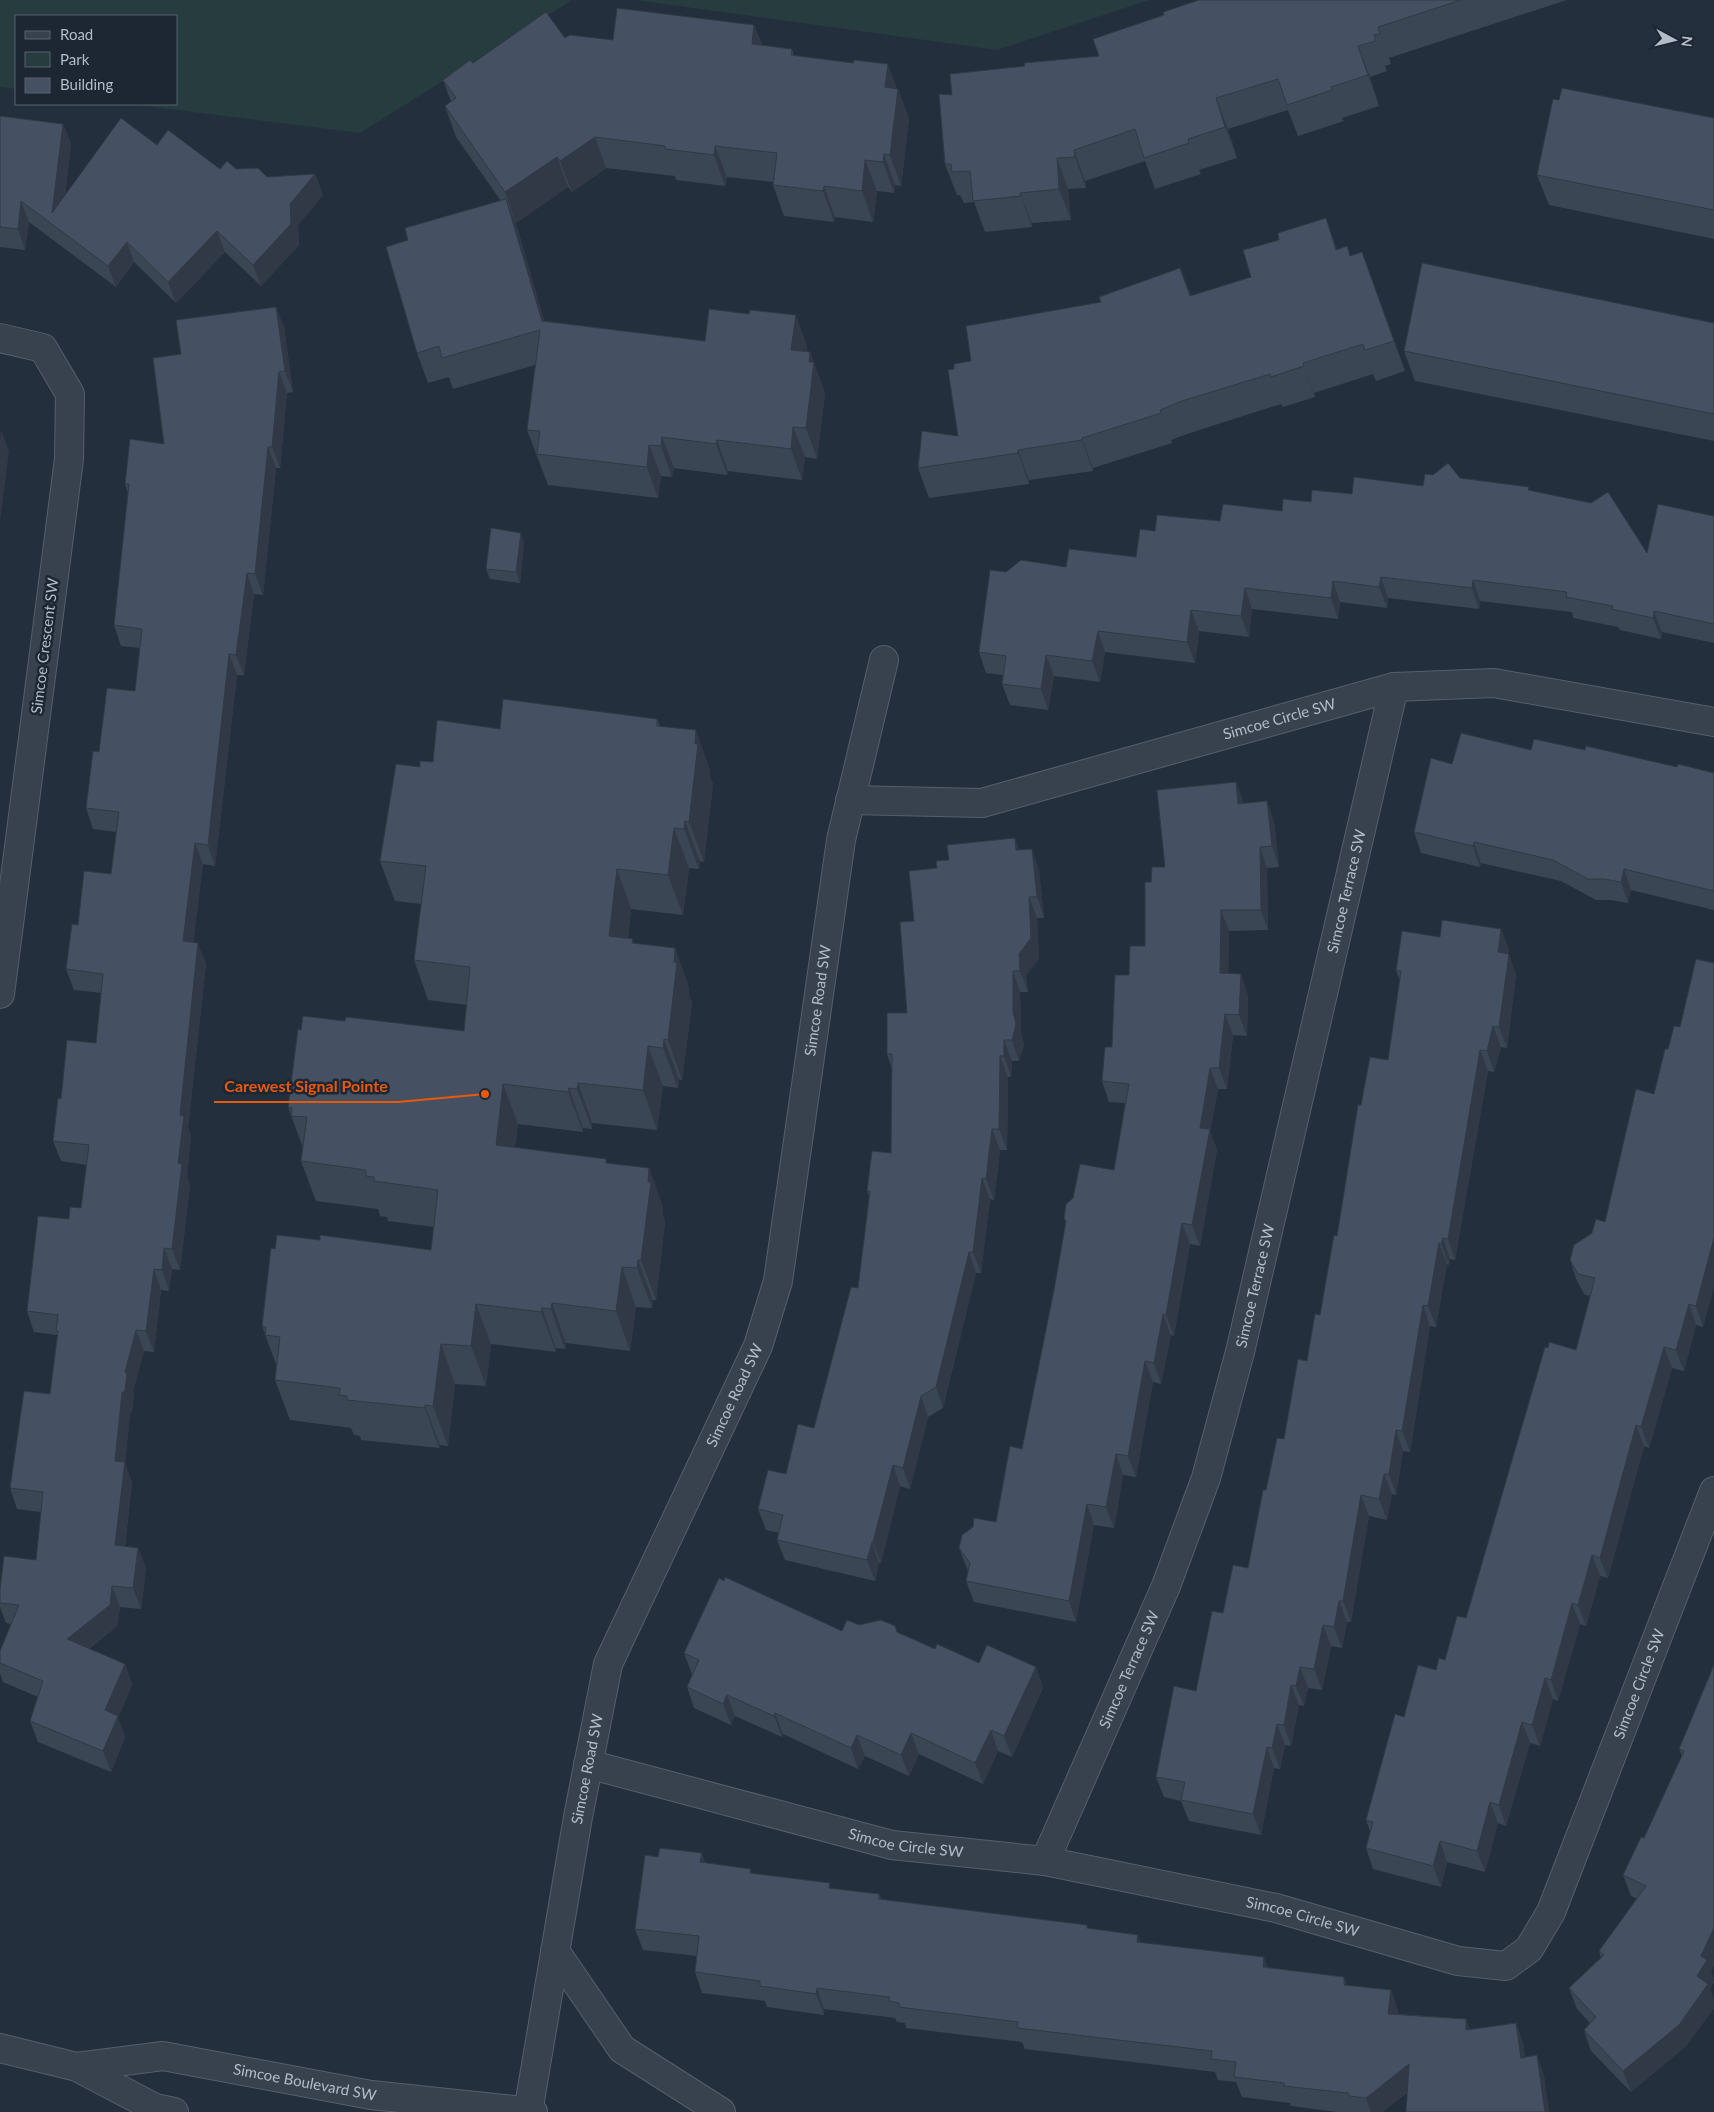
<svg xmlns="http://www.w3.org/2000/svg" width="1714" height="2112" font-family="Lato,sans-serif">
<style>
.green{fill:#263c3f}
.lines{fill:none;stroke-linecap:round;stroke-linejoin:round}
.minor-casing{stroke:#565f6c;stroke-width:30}
.tertiary-casing{stroke:#565f6c;stroke-width:30}
.minor{stroke:#38414e;stroke-width:28}
.tertiary{stroke:#38414e;stroke-width:28}
.wall{fill:#3b4654}
.shaded-wall{fill:#303945}
.building{fill:#455162;stroke:#303945}
.labels{text-anchor:middle;stroke-width:5;stroke-linejoin:round;paint-order:stroke}
.street-label{font-size:15px;fill:#b4bcc9;stroke:#1d2633}
.leader{fill:none;stroke:#e8590c;stroke-width:2}
.callout-dot{fill:#e8590c;stroke:#1d2633;stroke-width:2}
.callout-label{font-size:16px;text-anchor:middle;font-weight:bold;fill:#e8590c;stroke:#1d2633;stroke-width:5;stroke-linejoin:round;paint-order:stroke}
</style>
<rect width="100%" height="100%" fill="#242f3e"/>
<!-- green -->
<g class="green">
<polygon points="0,0 572,0 360,133 130,104 176,104 176,16 16,16 16,89 0,87"/>
<polygon points="635,0 1149,0 997,50"/>
</g>
<g class="lines">
<defs>
<g id="minor">
<polyline points="0,338 43,348 70,394 69,459 0,994"/>
<path id="s1" d="M850,800L982,803L1394,687L1494,683L1714,722"/>
<path id="s2" d="M588,1764L892,1845L1045,1861L1276,1908L1458,1961L1506,1966L1529,1949L1551,1912L1714,1491"/>
<path id="s3" d="M1045,1861L1166,1586L1206,1478L1240,1352L1394,687"/>
<path id="s4" d="M528,2112L578,1817L608,1664L758,1346L778,1281L841,840L884,660"/>
</g>
<g id="tertiary">
<polyline points="555,1951 622,2049 721,2112"/>
<polyline points="0,2048 77,2067 155,2108 174,2112"/>
<path id="s5" d="M77,2067L163,2056L371,2095L533,2112"/>
</g>
</defs>
<!-- minor casing -->
<use href="#minor" class="minor-casing"/>
<!-- tertiary casing -->
<use href="#tertiary" class="tertiary-casing"/>
<!-- minor -->
<use href="#minor" class="minor"/>
<!-- tertiary -->
<use href="#tertiary" class="tertiary"/>
</g>
<!-- wall -->
<g class="wall">
<polygon points="1199,0 1567,0 1389,58 1391,64 1385,66 1387,71 1370,77 1379,106 1342,118 1344,121 1298,136 1288,110 1228,129 1237,158 1199,170 1201,174 1155,189 1145,161 1085,181 1086,188 1068,189 1071,220 1032,223 1032,227 985,232 974,202 964,203 960,195 957,195 945,164 952,95 1025,66 1099,56 1164,15"/>
<polygon points="754,25 762,45 792,49 794,56 898,89 909,119 901,186 895,185 894,193 877,191 873,222 835,217 834,222 784,216 773,185 773,182 727,177 725,186 676,180 675,176 606,168 572,192 568,187 516,223 514,219 518,230 544,321 705,341 807,346 806,352 810,352 825,393 817,459 805,457 802,480 728,471 727,475 674,468 672,477 661,476 658,498 548,485 527,430 535,365 453,389 449,377 428,383 417,353 408,240 501,201 456,137 445,106 451,102 443,80 473,63 565,38 613,40"/>
<polygon points="1559,100 1714,118 1714,239 1549,205 1537,175"/>
<polygon points="0,116 63,124 71,144 65,196 157,145 220,169 236,169 267,177 315,174 323,195 298,225 299,245 261,286 225,252 176,303 134,262 116,287 29,222 25,250 0,247"/>
<polygon points="1337,249 1351,256 1362,252 1405,371 1376,381 1373,374 1314,393 1315,397 1283,407 1281,404 1193,432 1171,440 1172,443 1093,468 1093,471 1029,480 1029,484 929,498 918,468 958,436 954,369 1101,302 1180,268 1191,296"/>
<polygon points="1714,323 1714,441 1415,381 1404,351"/>
<polygon points="284,327 293,392 287,393 280,468 276,468 263,595 254,594 244,675 237,675 215,866 203,864 193,942 206,964 188,1128 191,1136 187,1177 190,1185 180,1270 172,1269 169,1291 161,1290 154,1352 144,1351 133,1391 134,1395 132,1412 130,1414 125,1463 132,1483 125,1546 138,1548 146,1568 141,1609 120,1607 117,1626 89,1649 125,1664 132,1685 118,1718 125,1737 111,1772 38,1742 30,1721 38,1697 3,1682 0,1673 0,1651 11,1624 6,1623 0,1607 0,1589 36,1560 41,1512 17,1509 10,1488 50,1394 58,1336 57,1335 34,1332 27,1311 69,1219 81,1208 87,1165 61,1161 53,1141 61,1099 96,1043 102,993 74,990 66,969 78,925 111,874 116,832 93,829 86,808 99,752 135,691 140,648 121,646 114,625 128,493 125,484 164,444 181,354"/>
<polygon points="1460,478 1530,491 1647,553 1714,516 1714,643 1662,632 1661,639 1620,630 1618,627 1573,618 1572,612 1480,601 1479,609 1388,598 1387,608 1340,602 1338,619 1252,609 1249,637 1199,631 1195,663 1105,652 1100,682 1054,676 1048,710 1010,705 1002,684 1003,675 986,673 979,652 1006,572 1066,567 1136,557 1155,531 1282,511 1311,502 1352,494 1423,486"/>
<polygon points="524,543 520,583 490,579 486,569"/>
<polygon points="657,719 660,726 710,770 710,777 713,784 704,862 700,861 699,869 689,868 683,915 631,909 628,938 635,944 675,948 689,988 689,995 692,1003 682,1080 679,1079 678,1088 663,1086 657,1130 592,1123 592,1129 583,1128 583,1132 518,1124 515,1147 608,1164 649,1168 663,1208 663,1215 665,1222 656,1300 653,1300 652,1308 636,1307 630,1351 566,1343 565,1349 556,1348 556,1352 491,1344 486,1386 455,1384 448,1446 440,1445 439,1448 361,1440 360,1436 354,1435 351,1428 290,1420 275,1380 277,1367 262,1326 275,1249 320,1240 431,1250 434,1227 388,1221 387,1217 380,1216 378,1209 316,1201 301,1161 303,1148 288,1107 301,1030 345,1021 464,1031 467,1005 428,1000 414,960 421,904 395,901 380,861 420,767 433,762 500,729"/>
<polygon points="1531,750 1585,750 1677,767 1714,773 1714,910 1631,890 1628,903 1611,900 1596,900 1561,881 1481,863 1480,867 1421,853 1414,832 1452,764"/>
<polygon points="1267,801 1274,822 1279,867 1267,868 1268,930 1229,931 1228,974 1248,995 1247,1036 1233,1035 1227,1089 1218,1089 1210,1132 1217,1150 1200,1246 1190,1244 1174,1336 1171,1335 1161,1384 1153,1382 1136,1477 1123,1475 1114,1528 1094,1525 1076,1622 974,1602 966,1581 968,1571 959,1548 996,1522 1022,1449 1054,1290 1066,1223 1064,1218 1114,1170 1125,1103 1109,1102 1102,1081 1112,1047 1129,975 1145,946 1151,882 1165,867 1244,803"/>
<polygon points="1019,850 1039,870 1044,918 1037,918 1039,959 1026,975 1028,992 1020,992 1021,1033 1024,1045 1019,1061 1012,1061 1011,1077 1008,1077 1007,1150 1000,1150 994,1200 990,1199 981,1273 976,1273 943,1408 928,1417 910,1489 900,1486 881,1563 879,1563 875,1581 785,1560 777,1540 779,1533 766,1530 758,1509 786,1474 814,1428 858,1288 869,1196 867,1191 891,1153 892,1069 887,1054 907,1013 914,921 937,868"/>
<polygon points="1501,929 1509,950 1508,954 1516,975 1507,1048 1501,1047 1494,1072 1488,1071 1455,1260 1450,1259 1449,1265 1447,1264 1436,1327 1430,1326 1410,1452 1403,1451 1396,1495 1392,1494 1387,1520 1369,1516 1351,1622 1347,1622 1342,1648 1331,1646 1322,1690 1308,1688 1304,1706 1299,1705 1291,1746 1285,1745 1280,1769 1274,1768 1261,1835 1189,1821 1181,1801 1164,1797 1156,1777 1196,1691 1223,1613 1248,1568 1266,1490 1284,1439 1320,1315 1337,1236 1361,1105 1388,1060 1400,980 1396,971 1440,937"/>
<polygon points="1714,963 1714,1287 1703,1327 1696,1325 1684,1371 1672,1368 1649,1448 1644,1446 1608,1578 1600,1576 1586,1626 1580,1624 1558,1701 1553,1699 1540,1746 1530,1743 1506,1826 1498,1823 1485,1872 1447,1862 1441,1887 1373,1869 1366,1848 1370,1831 1366,1820 1404,1717 1436,1670 1445,1660 1466,1618 1576,1350 1591,1296 1585,1295 1577,1281 1570,1260 1592,1233 1605,1222 1654,1094 1668,1049"/>
<polygon points="859,1625 897,1632 935,1649 979,1663 1036,1667 1043,1688 1012,1757 998,1751 983,1784 919,1754 909,1776 865,1756 858,1769 783,1734 782,1737 735,1716 731,1725 694,1708 687,1687 692,1674 684,1653 842,1631"/>
<polygon points="1714,1664 1711,1972 1714,1979 1714,1982 1710,1989 1714,2000 1714,2008 1686,2046 1631,2092 1591,2051 1584,2030 1590,2023 1577,2009 1569,1988 1601,1958 1599,1951 1637,1899 1631,1896 1623,1875 1644,1838 1682,1756 1679,1749"/>
<polygon points="702,1853 705,1863 753,1873 832,1889 879,1894 881,1899 1089,1929 1141,1943 1268,1968 1344,1977 1347,1985 1391,1990 1398,2011 1398,2014 1466,2019 1470,2030 1516,2023 1523,2043 1525,2057 1537,2055 1544,2076 1549,2112 1406,2112 1408,2092 1382,2112 1337,2112 1291,2106 1290,2103 1242,2097 1236,2082 1218,2080 1215,2072 1025,2049 1022,2042 906,2028 905,2023 897,2022 895,2018 824,2009 824,2015 767,2007 765,2001 702,1993 695,1972 697,1956 643,1950 635,1929 658,1857"/>
</g>
<!-- shaded-wall -->
<g class="shaded-wall">
<polygon points="754,25 765,56 752,44"/>
<polygon points="1358,46 1370,77 1379,106 1368,75"/>
<polygon points="888,64 898,91 898,89 909,119 901,186 890,155 885,87"/>
<polygon points="1216,98 1228,129 1237,158 1225,127"/>
<polygon points="63,124 71,144 61,230 52,213"/>
<polygon points="595,137 606,168 572,192 560,161"/>
<polygon points="715,146 727,177 725,186 714,155"/>
<polygon points="1074,150 1085,181 1086,188 1075,157"/>
<polygon points="884,154 895,185 894,193 883,162"/>
<polygon points="557,157 568,187 516,223 505,192"/>
<polygon points="1057,158 1068,189 1071,220 1059,189"/>
<polygon points="865,160 877,191 873,222 862,191"/>
<polygon points="315,174 323,195 298,225 299,245 261,286 253,265 290,204"/>
<polygon points="824,186 835,217 834,222 823,191"/>
<polygon points="1020,193 1032,223 1032,227 1021,196"/>
<polygon points="506,199 518,230 553,351 542,321"/>
<polygon points="21,201 29,222 25,250 18,229"/>
<polygon points="1326,218 1337,249 1347,280 1336,250"/>
<polygon points="217,231 225,252 176,303 168,282"/>
<polygon points="127,242 134,262 116,287 108,266"/>
<polygon points="276,307 284,327 293,392 285,371"/>
<polygon points="796,315 807,346 803,381 791,350"/>
<polygon points="810,352 825,393 817,459 806,428 809,362"/>
<polygon points="1303,363 1314,393 1315,397 1304,366"/>
<polygon points="279,372 287,393 280,468 272,447"/>
<polygon points="793,427 805,457 802,480 791,449"/>
<polygon points="1,430 9,451 0,523 0,440"/>
<polygon points="662,437 674,468 672,477 661,446"/>
<polygon points="1082,438 1093,468 1093,471 1082,440"/>
<polygon points="717,440 728,471 727,475 716,444"/>
<polygon points="649,445 661,476 658,498 647,467"/>
<polygon points="268,447 276,468 263,595 255,574"/>
<polygon points="1018,450 1029,480 1029,484 1018,453"/>
<polygon points="521,533 524,543 520,583 516,572"/>
<polygon points="247,573 254,594 244,675 236,655"/>
<polygon points="1381,577 1388,598 1387,608 1379,587"/>
<polygon points="1473,580 1480,601 1479,609 1472,588"/>
<polygon points="1333,581 1340,602 1338,619 1331,598"/>
<polygon points="1245,588 1252,609 1249,637 1241,616"/>
<polygon points="1191,610 1199,631 1195,663 1187,642"/>
<polygon points="1654,611 1662,632 1661,639 1653,618"/>
<polygon points="1098,631 1105,652 1100,682 1092,661"/>
<polygon points="229,654 237,675 215,866 208,845"/>
<polygon points="1046,655 1054,676 1048,710 1041,689"/>
<polygon points="696,730 710,770 710,777 713,784 704,862 689,822"/>
<polygon points="1236,782 1244,802 1246,825 1238,804"/>
<polygon points="1267,801 1274,822 1279,867 1272,846"/>
<polygon points="685,821 700,861 699,869 684,829"/>
<polygon points="674,828 689,868 683,915 668,875"/>
<polygon points="1015,838 1022,859 1016,850"/>
<polygon points="1474,842 1481,863 1480,867 1473,846"/>
<polygon points="195,843 203,864 191,962 183,941"/>
<polygon points="1260,847 1267,868 1268,930 1261,910"/>
<polygon points="1032,849 1039,870 1044,918 1037,897"/>
<polygon points="617,869 631,909 623,976 609,936"/>
<polygon points="1624,869 1631,890 1628,903 1621,882"/>
<polygon points="1029,897 1037,918 1039,959 1026,975 1028,992 1020,971 1019,954"/>
<polygon points="1221,910 1229,931 1228,994 1220,973"/>
<polygon points="1501,929 1509,950 1505,973 1498,952"/>
<polygon points="198,943 206,964 188,1128 191,1136 187,1177 190,1185 180,1270 172,1249 178,1163 180,1115"/>
<polygon points="675,948 689,988 689,995 692,1003 682,1080 668,1040"/>
<polygon points="1509,954 1516,975 1507,1048 1499,1027"/>
<polygon points="1013,971 1020,992 1021,1033 1024,1045 1019,1061 1012,1040 1013,1012"/>
<polygon points="1241,974 1248,995 1247,1036 1239,1015"/>
<polygon points="1225,1014 1233,1035 1227,1089 1219,1068"/>
<polygon points="1493,1026 1501,1047 1494,1072 1487,1051"/>
<polygon points="664,1039 679,1079 678,1088 663,1048"/>
<polygon points="1004,1040 1012,1061 1011,1077 1004,1056"/>
<polygon points="648,1046 663,1086 657,1130 643,1090"/>
<polygon points="1480,1050 1488,1071 1455,1260 1448,1239"/>
<polygon points="1000,1056 1008,1077 1007,1150 999,1129"/>
<polygon points="1210,1068 1218,1089 1210,1131 1217,1150 1200,1246 1192,1225 1200,1128"/>
<polygon points="578,1083 592,1123 592,1129 577,1089"/>
<polygon points="503,1084 518,1124 510,1185 496,1145"/>
<polygon points="569,1088 583,1128 583,1132 568,1092"/>
<polygon points="992,1129 1000,1150 994,1200 986,1179"/>
<polygon points="649,1168 663,1208 663,1215 665,1222 656,1300 641,1260"/>
<polygon points="982,1178 990,1199 981,1273 973,1252"/>
<polygon points="1182,1223 1190,1244 1174,1336 1166,1315"/>
<polygon points="1443,1238 1450,1259 1449,1265 1441,1244"/>
<polygon points="1714,1238 1714,1287 1703,1327 1696,1306"/>
<polygon points="1439,1243 1447,1264 1436,1327 1428,1306"/>
<polygon points="164,1248 172,1269 169,1291 162,1270"/>
<polygon points="969,1252 976,1273 943,1408 936,1387"/>
<polygon points="638,1260 653,1300 652,1308 637,1268"/>
<polygon points="622,1267 636,1307 630,1351 616,1311"/>
<polygon points="154,1269 161,1290 154,1352 146,1331"/>
<polygon points="552,1303 566,1343 565,1349 551,1309"/>
<polygon points="476,1304 491,1344 486,1386 471,1346"/>
<polygon points="1689,1304 1696,1325 1684,1371 1676,1350"/>
<polygon points="1423,1305 1430,1326 1410,1452 1402,1431"/>
<polygon points="542,1308 556,1348 556,1352 541,1312"/>
<polygon points="1163,1314 1171,1335 1161,1384 1154,1363"/>
<polygon points="136,1330 144,1351 133,1391 134,1395 132,1412 130,1414 125,1463 132,1483 122,1566 115,1545 115,1461 125,1372"/>
<polygon points="441,1344 455,1384 448,1446 433,1406"/>
<polygon points="1664,1347 1672,1368 1649,1448 1641,1427"/>
<polygon points="1145,1361 1153,1382 1136,1477 1128,1456"/>
<polygon points="921,1396 928,1417 910,1489 903,1468"/>
<polygon points="425,1405 440,1445 439,1448 425,1408"/>
<polygon points="1636,1425 1644,1446 1608,1578 1600,1558"/>
<polygon points="1396,1430 1403,1451 1396,1495 1389,1474"/>
<polygon points="1116,1454 1123,1475 1114,1528 1106,1507"/>
<polygon points="893,1465 900,1486 881,1563 873,1542"/>
<polygon points="1384,1474 1392,1494 1387,1520 1379,1499"/>
<polygon points="1361,1495 1369,1516 1351,1622 1343,1601"/>
<polygon points="1087,1504 1094,1525 1076,1622 1069,1601"/>
<polygon points="872,1542 879,1563 875,1581 867,1560"/>
<polygon points="138,1548 146,1568 141,1609 133,1588"/>
<polygon points="1592,1555 1600,1576 1586,1626 1578,1605"/>
<polygon points="112,1586 120,1607 117,1626 74,1660 67,1639"/>
<polygon points="1339,1601 1347,1622 1342,1648 1334,1627"/>
<polygon points="1572,1603 1580,1624 1558,1701 1551,1680"/>
<polygon points="1323,1625 1331,1646 1322,1690 1314,1669"/>
<polygon points="125,1664 132,1685 118,1718 125,1737 111,1772 103,1751 105,1710"/>
<polygon points="1036,1667 1043,1688 1012,1757 1004,1736"/>
<polygon points="1300,1667 1308,1688 1304,1706 1296,1686"/>
<polygon points="1545,1678 1553,1699 1540,1746 1532,1725"/>
<polygon points="1291,1685 1299,1705 1291,1746 1284,1725"/>
<polygon points="727,1695 735,1716 731,1725 723,1704"/>
<polygon points="775,1713 783,1734 782,1737 774,1716"/>
<polygon points="1522,1722 1530,1743 1506,1826 1499,1805"/>
<polygon points="1277,1724 1285,1745 1280,1769 1272,1748"/>
<polygon points="991,1730 998,1751 983,1784 975,1763"/>
<polygon points="911,1733 919,1754 909,1776 901,1755"/>
<polygon points="857,1735 865,1756 858,1769 851,1748"/>
<polygon points="1267,1747 1274,1768 1261,1835 1253,1814"/>
<polygon points="1490,1802 1498,1823 1485,1872 1477,1851"/>
<polygon points="1440,1841 1447,1862 1441,1887 1433,1866"/>
<polygon points="702,1853 709,1874 700,1862"/>
<polygon points="1714,1928 1714,1966 1711,1972 1714,1979 1714,1982 1710,1989 1714,2000 1714,2008 1686,2046 1631,2092 1623,2071 1697,1976 1701,1956"/>
<polygon points="1138,1935 1146,1956 1137,1942"/>
<polygon points="1264,1957 1272,1978 1263,1967"/>
<polygon points="1344,1977 1352,1998 1344,1985"/>
<polygon points="817,1988 824,2009 824,2015 816,1994"/>
<polygon points="1391,1990 1398,2011 1395,2035 1388,2014"/>
<polygon points="1466,2019 1474,2040 1466,2030"/>
<polygon points="1516,2023 1523,2043 1528,2078 1521,2058"/>
<polygon points="1537,2055 1544,2076 1549,2112 1545,2112"/>
<polygon points="1409,2064 1417,2084 1382,2112 1371,2112 1366,2098"/>
</g>
<!-- building -->
<g class="building">
<polygon points="1199,0 1461,0 1378,27 1380,34 1374,35 1376,41 1358,46 1368,75 1331,87 1332,90 1287,105 1278,79 1216,98 1225,127 1188,139 1189,143 1144,158 1135,129 1074,150 1075,157 1057,158 1059,189 1020,193 1021,196 973,201 970,171 952,172 951,164 945,164 939,94 952,95 950,74 1025,66 1024,63 1099,56 1093,39 1164,15 1163,12"/>
<polygon points="617,8 754,25 752,44 792,49 791,55 853,63 854,60 888,64 885,87 898,89 890,155 884,154 883,162 865,160 862,191 824,186 823,191 773,185 777,153 715,146 714,155 665,149 665,146 595,137 560,161 557,157 505,192 445,106 456,98 443,80 470,60 473,63 546,12 565,38 570,35 613,40"/>
<polygon points="1562,88 1714,118 1714,210 1537,175 1553,99 1559,100"/>
<polygon points="0,116 63,124 52,213 121,118 157,145 168,130 220,169 227,161 236,169 258,168 267,177 315,174 290,204 291,224 253,265 217,231 168,282 127,242 108,266 21,201 18,229 0,227"/>
<polygon points="506,199 542,321 705,341 709,309 749,314 750,310 796,315 791,350 810,352 809,362 814,362 806,428 793,427 791,449 717,440 716,444 662,437 661,446 649,445 647,467 537,454 540,431 527,430 540,330 442,358 439,346 417,353 386,247 408,240 405,228"/>
<polygon points="1326,218 1336,250 1347,246 1350,256 1362,252 1394,341 1365,350 1363,344 1303,363 1304,366 1271,377 1270,374 1182,401 1160,410 1161,413 1082,438 1082,440 1018,450 1018,453 918,468 922,431 958,436 948,370 954,369 954,364 971,361 966,326 1101,302 1099,297 1180,268 1190,296 1251,277 1243,250 1279,240 1278,233"/>
<polygon points="1422,263 1714,323 1714,414 1404,351"/>
<polygon points="276,307 285,371 279,372 272,447 268,447 255,574 247,573 236,655 229,654 208,845 195,843 183,941 198,943 180,1115 184,1116 178,1163 182,1164 172,1249 164,1248 162,1270 154,1269 146,1331 136,1330 125,1372 127,1374 125,1391 122,1393 115,1461 125,1462 115,1545 138,1548 133,1588 112,1586 110,1605 67,1639 125,1664 105,1710 118,1716 103,1751 30,1721 43,1681 0,1663 0,1651 19,1605 0,1603 0,1589 4,1556 36,1560 43,1492 10,1488 24,1391 50,1394 58,1331 56,1331 58,1315 27,1311 38,1216 69,1219 70,1207 81,1208 89,1145 53,1141 58,1098 61,1099 67,1040 96,1043 103,974 66,969 72,924 78,925 84,871 111,874 119,812 86,808 93,751 99,752 107,688 135,691 142,629 114,625 129,484 125,484 130,439 164,444 153,358 181,354 176,320"/>
<polygon points="1448,463 1460,478 1529,487 1528,490 1591,503 1608,492 1647,553 1658,504 1714,516 1714,624 1654,611 1653,618 1612,609 1613,606 1566,597 1567,592 1473,580 1472,588 1381,577 1379,587 1333,581 1331,598 1245,588 1241,616 1191,610 1187,642 1098,631 1092,661 1046,655 1041,689 1002,684 1006,656 979,652 990,570 1006,572 1021,560 1066,567 1069,549 1136,557 1140,529 1155,531 1157,515 1220,521 1223,504 1282,511 1283,499 1311,502 1312,490 1352,494 1354,477 1423,486 1425,474 1433,475"/>
<polygon points="491,528 521,533 516,572 486,569"/>
<polygon points="503,699 657,719 657,726 696,730 695,744 698,744 689,822 685,821 684,829 674,828 668,875 617,869 609,936 633,939 632,943 675,948 674,962 677,963 668,1040 664,1039 663,1048 648,1046 643,1090 578,1083 577,1089 569,1088 568,1092 503,1084 496,1145 606,1159 606,1163 649,1168 648,1182 651,1182 641,1260 638,1260 637,1268 622,1267 616,1311 552,1303 551,1309 542,1308 541,1312 476,1304 471,1346 441,1344 433,1406 425,1405 425,1408 347,1400 347,1396 339,1395 340,1388 275,1380 280,1337 265,1335 266,1327 262,1326 271,1248 275,1249 277,1235 320,1240 320,1235 431,1250 438,1190 374,1181 374,1177 366,1176 366,1170 301,1161 307,1117 291,1116 292,1108 288,1107 298,1029 301,1030 303,1016 345,1021 346,1017 464,1031 470,967 414,960 426,866 380,861 396,764 420,767 420,761 433,762 437,720 500,729"/>
<polygon points="1461,733 1531,750 1534,739 1585,750 1586,746 1677,767 1678,764 1714,773 1714,891 1624,869 1621,882 1604,879 1588,879 1553,860 1474,842 1473,846 1414,832 1431,758 1452,764"/>
<polygon points="1236,782 1238,804 1267,801 1272,846 1260,847 1261,910 1221,910 1220,973 1241,974 1239,1015 1225,1014 1219,1068 1210,1068 1200,1128 1210,1129 1192,1225 1182,1223 1166,1315 1163,1314 1154,1363 1145,1361 1128,1456 1116,1454 1106,1507 1087,1504 1069,1601 966,1581 970,1563 959,1548 962,1535 973,1527 974,1518 996,1522 1010,1446 1022,1449 1054,1290 1066,1221 1064,1218 1066,1204 1073,1198 1080,1164 1114,1170 1129,1084 1102,1081 1105,1047 1112,1047 1115,975 1129,975 1130,946 1145,946 1145,882 1151,882 1152,867 1165,867 1157,790"/>
<polygon points="1015,838 1016,850 1032,849 1037,897 1029,897 1031,938 1019,954 1020,971 1013,971 1013,1012 1016,1024 1012,1040 1004,1040 1004,1056 1000,1056 999,1129 992,1129 986,1179 982,1178 973,1252 969,1252 936,1387 921,1396 903,1468 893,1465 873,1542 872,1542 867,1560 777,1540 783,1515 758,1509 768,1470 786,1474 798,1424 814,1428 851,1287 858,1288 870,1191 867,1191 872,1151 891,1153 892,1054 887,1054 887,1013 907,1013 900,922 914,921 909,871 937,868 936,861 949,860 947,845"/>
<polygon points="1442,920 1501,929 1498,952 1509,954 1499,1027 1493,1026 1487,1051 1480,1050 1448,1239 1443,1238 1441,1244 1439,1243 1428,1306 1423,1305 1402,1431 1396,1430 1389,1474 1384,1474 1379,1499 1361,1495 1343,1601 1339,1601 1334,1627 1323,1625 1314,1669 1300,1667 1296,1686 1291,1685 1284,1725 1277,1724 1272,1748 1267,1747 1253,1814 1181,1800 1185,1782 1156,1777 1174,1686 1196,1691 1212,1611 1223,1613 1233,1565 1248,1568 1263,1490 1266,1490 1277,1438 1284,1439 1298,1359 1307,1361 1315,1314 1320,1315 1334,1235 1337,1236 1358,1105 1361,1105 1370,1057 1388,1060 1401,971 1396,971 1402,931 1440,937"/>
<polygon points="1696,959 1714,963 1714,1238 1696,1306 1689,1304 1676,1350 1664,1347 1641,1427 1636,1425 1600,1558 1592,1555 1578,1605 1572,1603 1551,1680 1545,1678 1532,1725 1522,1722 1499,1805 1490,1802 1477,1851 1440,1841 1433,1866 1366,1848 1373,1822 1366,1820 1395,1714 1404,1717 1418,1665 1436,1670 1439,1658 1445,1660 1457,1616 1466,1618 1545,1347 1548,1348 1549,1342 1576,1350 1595,1278 1578,1274 1570,1260 1574,1245 1592,1233 1596,1219 1605,1222 1636,1089 1654,1094 1665,1049 1668,1049 1674,1026 1680,1027"/>
<polygon points="725,1577 842,1631 847,1620 859,1625 881,1620 895,1626 897,1632 935,1649 937,1644 979,1663 987,1645 1036,1667 1004,1736 991,1730 975,1763 911,1733 901,1755 857,1735 851,1748 775,1713 774,1716 727,1695 723,1704 687,1687 699,1660 684,1653 719,1578 724,1581"/>
<polygon points="1714,1665 1714,1928 1701,1956 1707,1960 1697,1976 1708,1984 1679,2025 1623,2071 1584,2030 1596,2017 1569,1988 1604,1955 1599,1951 1646,1886 1623,1875 1641,1837 1644,1838 1684,1751 1679,1749"/>
<polygon points="660,1848 702,1853 700,1862 751,1869 750,1873 830,1883 829,1888 879,1894 879,1899 1087,1925 1087,1928 1138,1935 1137,1942 1264,1957 1263,1967 1344,1977 1344,1985 1391,1990 1388,2014 1466,2019 1466,2030 1516,2023 1521,2058 1537,2055 1545,2112 1406,2112 1409,2064 1366,2098 1350,2096 1348,2093 1284,2086 1284,2083 1234,2077 1236,2062 1211,2059 1212,2051 1017,2028 1018,2022 899,2007 899,2003 889,2001 889,1997 817,1988 816,1994 760,1986 760,1981 695,1972 699,1936 635,1929 645,1855 658,1857"/>
</g>
<g class="labels">
<!-- street labels -->
<g class="street-label">
<text transform="translate(45 646) rotate(-83)" y="5">Simcoe Crescent SW</text>
<text dy="5" stroke="none"><textPath href="#s1" startOffset="441">Simcoe Circle SW</textPath></text>
<text dy="5" stroke="none"><textPath href="#s3" startOffset="1019">Simcoe Terrace SW</textPath></text>
<text dy="5" stroke="none"><textPath href="#s4" startOffset="1158">Simcoe Road SW</textPath></text>
<text dy="5" stroke="none"><textPath href="#s3" startOffset="614">Simcoe Terrace SW</textPath></text>
<text dy="5" stroke="none"><textPath href="#s4" startOffset="752">Simcoe Road SW</textPath></text>
<text dy="5" stroke="none"><textPath href="#s3" startOffset="209">Simcoe Terrace SW</textPath></text>
<text dy="5" stroke="none"><textPath href="#s2" startOffset="1258">Simcoe Circle SW</textPath></text>
<text dy="5" stroke="none"><textPath href="#s4" startOffset="348">Simcoe Road SW</textPath></text>
<text dy="5" stroke="none"><textPath href="#s2" startOffset="328">Simcoe Circle SW</textPath></text>
<text dy="5" stroke="none"><textPath href="#s2" startOffset="732">Simcoe Circle SW</textPath></text>
<text dy="5" stroke="none"><textPath href="#s5" startOffset="231">Simcoe Boulevard SW</textPath></text>
</g>
</g>
<!-- callouts -->
<path class="leader" d="M485 1094L398 1102H214"/>
<circle class="callout-dot" cx="485" cy="1094" r="5"/>
<g class="callout-label">
<text x="306" y="1092">Carewest Signal Pointe</text>
</g>
<!-- legend -->
<rect x="15" y="15" width="162" height="90" fill="#1d2633" stroke="#59626f"/>
<rect x="25" y="31" width="25" height="8" fill="#38414e" stroke="#59626f"/>
<text x="60" y="40" font-size="15" fill="#b4bcc9">Road</text>
<rect x="25" y="52" width="25" height="15" fill="#263c3f" stroke="#59626f"/>
<text x="60" y="65" font-size="15" fill="#b4bcc9">Park</text>
<rect x="25" y="78" width="25" height="15" fill="#455162" stroke="#59626f"/>
<text x="60" y="90" font-size="15" fill="#b4bcc9">Building</text>
<!-- north arrow -->
<g transform="translate(1674 40) rotate(97)" stroke="#1d2633" stroke-width="4" paint-order="stroke">
<path d="M0-4L9 19L0 12L-9 19Z" fill="#b4bcc9"/>
<text y="-8" font-size="14" font-weight="bold" text-anchor="middle" fill="#b4bcc9">N</text>
</g>
</svg>
